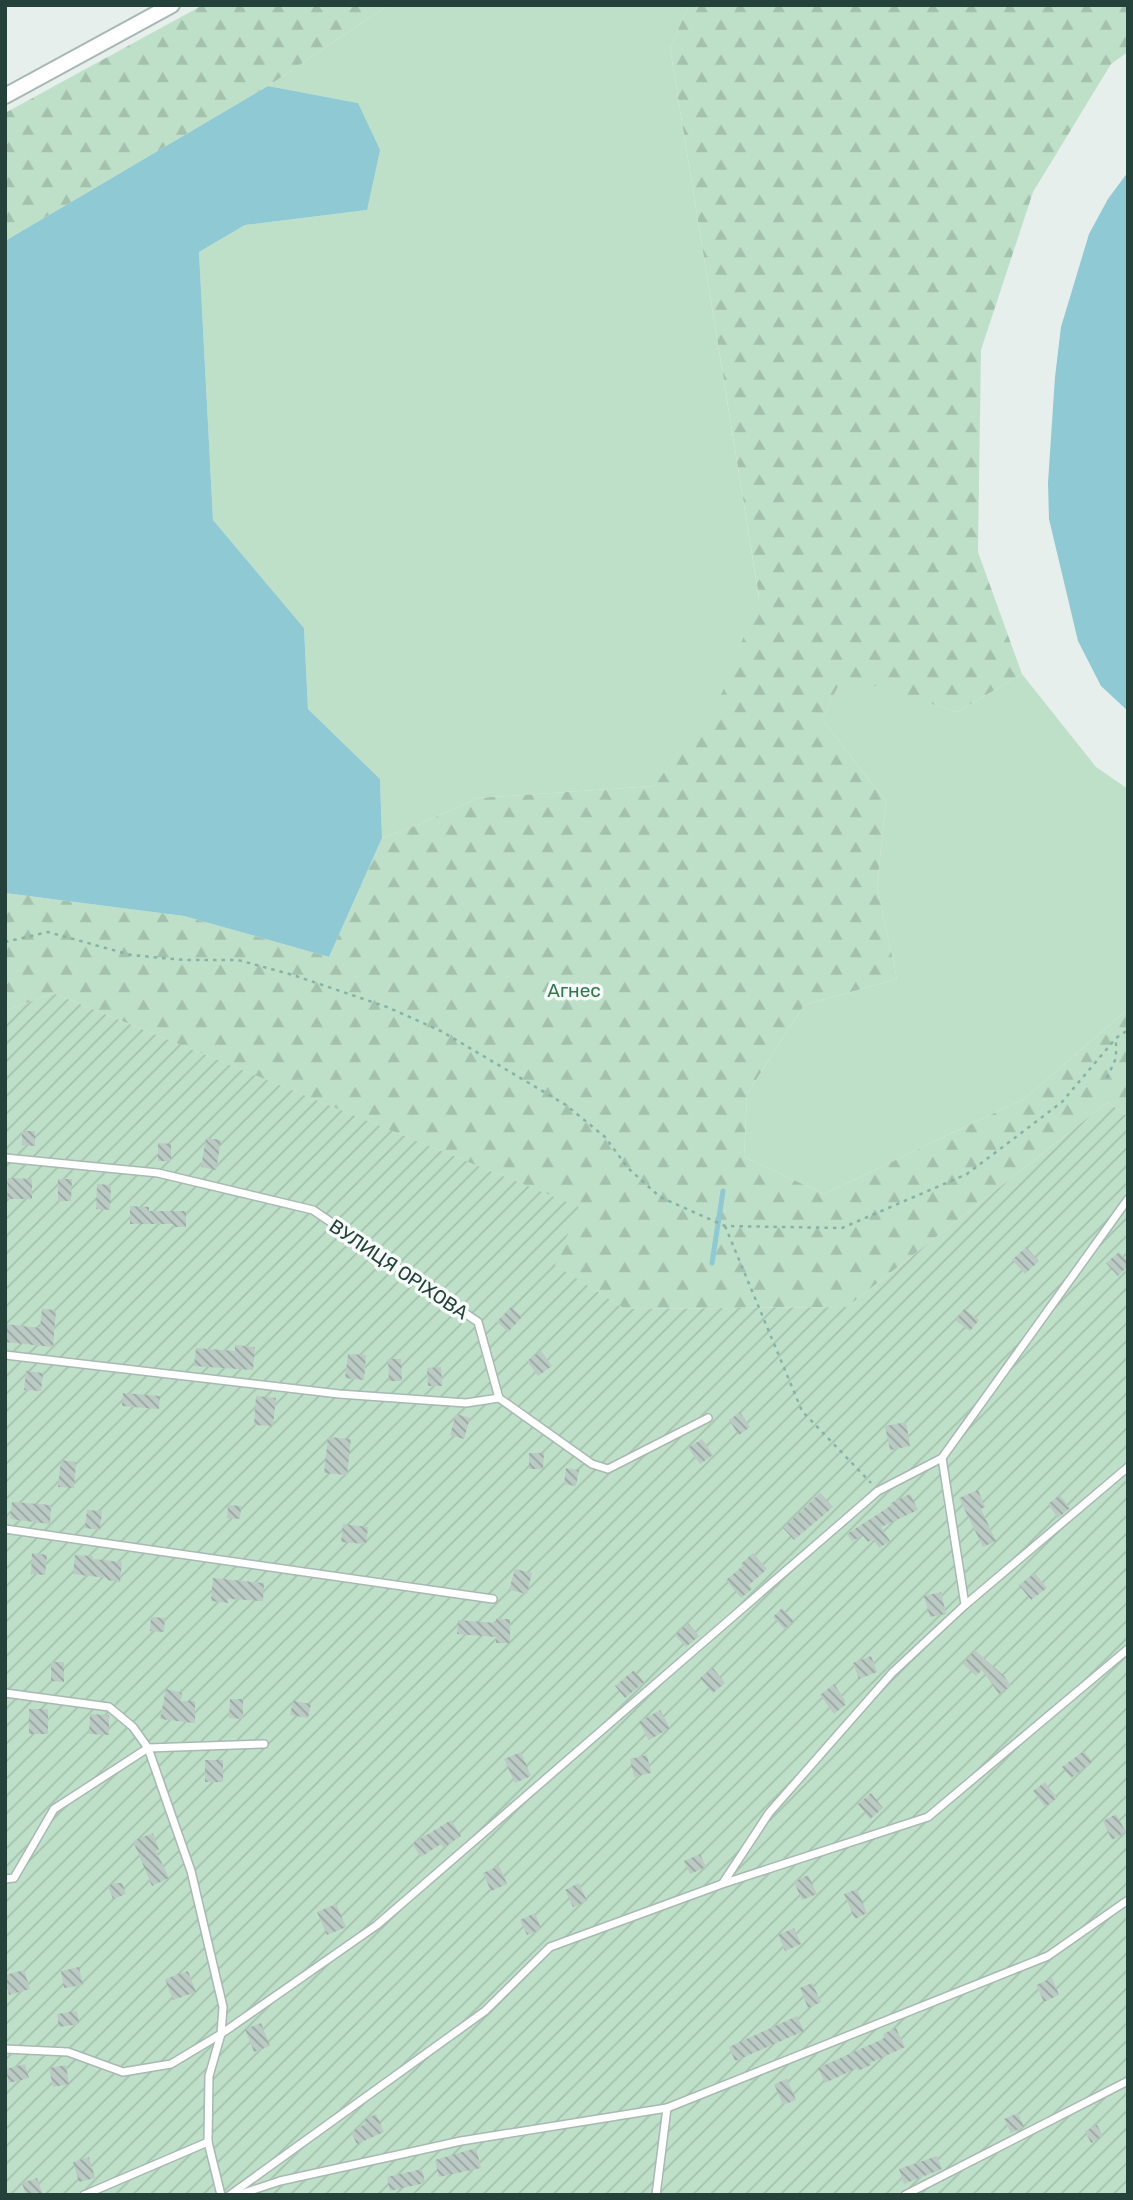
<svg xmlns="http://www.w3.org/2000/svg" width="1133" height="2200" font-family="Rubik,sans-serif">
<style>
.grass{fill:#bfe0c8}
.forest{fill:url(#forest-firs)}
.garden{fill:url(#garden-furrows)}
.water{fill:#8ec9d4}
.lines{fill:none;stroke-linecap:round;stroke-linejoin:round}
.stream{stroke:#8ec9d4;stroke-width:5}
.building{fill:url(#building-back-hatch)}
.lane-casing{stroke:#a8b8b2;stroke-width:10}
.street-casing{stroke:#a8b8b2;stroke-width:18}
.path{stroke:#86b3a5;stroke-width:2.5;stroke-dasharray:3.5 5;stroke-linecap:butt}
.lane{stroke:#fff;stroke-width:7}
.street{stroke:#fff;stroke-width:14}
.labels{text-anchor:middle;stroke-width:7;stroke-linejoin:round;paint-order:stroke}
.park-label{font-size:19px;fill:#2d7a4b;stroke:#f7fbf9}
.street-label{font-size:19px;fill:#24423a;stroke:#f7fbf9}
</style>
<defs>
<pattern id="forest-firs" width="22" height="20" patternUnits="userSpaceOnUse" patternTransform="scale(1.75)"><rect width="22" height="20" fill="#bfe0c8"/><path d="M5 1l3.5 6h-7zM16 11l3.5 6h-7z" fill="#a4c1ad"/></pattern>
<pattern id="garden-furrows" width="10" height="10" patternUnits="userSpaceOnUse" patternTransform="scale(1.75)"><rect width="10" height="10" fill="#bfe0c8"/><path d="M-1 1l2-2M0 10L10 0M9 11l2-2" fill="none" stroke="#a4c1ad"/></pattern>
<pattern id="building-back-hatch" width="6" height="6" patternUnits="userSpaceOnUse" patternTransform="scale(1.75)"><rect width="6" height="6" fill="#bbcac4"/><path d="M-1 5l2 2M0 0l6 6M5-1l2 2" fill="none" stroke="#98a6a0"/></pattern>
</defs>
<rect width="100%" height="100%" fill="#e6efeb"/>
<!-- grass -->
<g class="grass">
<polygon points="389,5 689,5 670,48 759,598 723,693 654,786 478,798 420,824 382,838 380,779 308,709 304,628 213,520 199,252 245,225 367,210 358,103 268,86"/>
<polygon points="1022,674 1096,767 1128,789 1128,1009 1024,1099 824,1194 744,1157 747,1094 804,1005 897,979 877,886 886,802 822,719 843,675 957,712"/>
</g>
<!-- forest -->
<g class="forest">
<polygon points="203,5 389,5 268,86 5,241 5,113"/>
<polygon points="689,5 1128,5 1128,52 1111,64 1033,192 981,350 978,552 1022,674 957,712 843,676 822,719 886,802 877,886 897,979 804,1005 747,1094 744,1157 824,1194 1024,1099 1128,1009 1128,1117 1108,1102 847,1307 625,1309 554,1265 578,1207 53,993 5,1011 5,893 184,916 329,957 382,838 420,824 478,798 654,786 722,693 759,597 670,48"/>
</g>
<!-- garden -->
<polygon class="garden" points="53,993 579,1207 555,1265 625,1309 847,1307 1108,1102 1128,1117 1128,2195 5,2195 5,1011"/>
<!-- water -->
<g class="water">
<polygon points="268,86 358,103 380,150 367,210 245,225 199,252 213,520 304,628 308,709 380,779 382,838 329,957 184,916 5,893 5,241"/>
<polygon points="1128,172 1128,711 1101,686 1078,641 1049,519 1048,483 1055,377 1061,327 1089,234 1108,199"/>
</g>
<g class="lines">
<!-- stream -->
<polyline class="stream" points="712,1263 723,1191"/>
</g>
<!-- building -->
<g class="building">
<polygon points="22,1131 35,1131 35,1146 22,1145"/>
<polygon points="206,1138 221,1140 216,1170 201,1167"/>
<polygon points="158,1143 171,1144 171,1161 158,1161"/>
<polygon points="8,1178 32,1179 32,1199 7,1199"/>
<polygon points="58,1179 72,1179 71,1201 58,1201"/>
<polygon points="97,1184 111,1185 110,1210 96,1209"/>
<polygon points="130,1206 149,1207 149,1211 186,1211 186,1227 173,1227 173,1224 130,1224"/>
<polygon points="1026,1247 1039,1261 1025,1274 1012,1260"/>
<polygon points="1119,1252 1128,1262 1128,1266 1118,1276 1106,1263"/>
<polygon points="511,1307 522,1317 508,1332 497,1322"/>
<polygon points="42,1309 56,1310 53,1347 5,1342 5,1324 40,1328"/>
<polygon points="964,1309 979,1320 970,1331 956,1321"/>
<polygon points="235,1345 255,1347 253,1370 194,1366 196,1348 235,1351"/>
<polygon points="541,1351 552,1366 538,1376 527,1361"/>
<polygon points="348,1354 366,1355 364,1380 345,1378"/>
<polygon points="388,1359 401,1359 402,1381 389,1381"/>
<polygon points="441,1367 442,1386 428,1386 427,1368"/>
<polygon points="26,1371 43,1373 41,1391 24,1390"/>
<polygon points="123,1393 160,1396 159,1409 122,1406"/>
<polygon points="256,1396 276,1398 273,1426 254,1425"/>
<polygon points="740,1412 750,1427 739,1435 729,1420"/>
<polygon points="456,1414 470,1418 464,1439 450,1435"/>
<polygon points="906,1422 910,1446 890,1450 885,1426"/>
<polygon points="328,1437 351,1439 347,1475 324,1473"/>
<polygon points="702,1439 713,1455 700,1464 688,1448"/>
<polygon points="529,1453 544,1453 543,1469 529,1469"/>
<polygon points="61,1460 76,1462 74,1488 58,1487"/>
<polygon points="566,1468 579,1470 576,1486 564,1484"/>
<polygon points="978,1490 985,1507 981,1509 996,1541 983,1547 959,1498"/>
<polygon points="820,1493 833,1507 794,1540 783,1528"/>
<polygon points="910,1494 918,1510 881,1527 890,1541 879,1548 873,1539 868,1542 863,1536 852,1541 847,1534 892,1505 891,1503"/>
<polygon points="1060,1495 1070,1508 1058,1518 1048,1504"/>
<polygon points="12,1502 51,1505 50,1524 10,1519"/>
<polygon points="228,1505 241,1506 240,1519 227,1518"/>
<polygon points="87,1510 102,1511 100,1530 85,1528"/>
<polygon points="343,1524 368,1527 366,1544 341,1542"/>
<polygon points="32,1553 47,1555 45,1575 31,1574"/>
<polygon points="753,1553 767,1569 749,1585 752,1589 741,1598 726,1580 743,1566 741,1564"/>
<polygon points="75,1555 93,1556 93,1559 122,1562 120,1582 107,1580 107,1578 73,1574"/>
<polygon points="515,1569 532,1573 527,1594 509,1590"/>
<polygon points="1035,1573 1047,1588 1031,1600 1019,1585"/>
<polygon points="213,1578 264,1583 263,1601 228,1599 228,1603 211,1601"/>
<polygon points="941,1592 946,1614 930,1617 924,1596"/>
<polygon points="782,1608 794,1621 784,1629 773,1617"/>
<polygon points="151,1617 165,1618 164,1632 150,1631"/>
<polygon points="496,1619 510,1619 510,1643 496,1643 496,1637 457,1634 458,1620 496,1623"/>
<polygon points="688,1623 699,1636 686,1647 675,1635"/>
<polygon points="975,1650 1004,1676 1011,1686 999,1694 982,1670 976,1676 963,1664"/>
<polygon points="871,1656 877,1672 859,1679 853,1663"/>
<polygon points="51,1662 64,1662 64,1682 51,1681"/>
<polygon points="713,1668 725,1683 713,1693 700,1678"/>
<polygon points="634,1670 644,1682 625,1698 615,1686"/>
<polygon points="834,1684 845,1700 845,1705 834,1714 820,1695"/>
<polygon points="166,1689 182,1693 181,1701 195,1701 195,1723 160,1719"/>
<polygon points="230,1699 243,1699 243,1719 229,1718"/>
<polygon points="293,1701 311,1704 308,1718 290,1715"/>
<rect x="29" y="1709" width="19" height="25"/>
<polygon points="660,1710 670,1728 649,1740 639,1722"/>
<polygon points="90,1714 109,1715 109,1735 89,1734"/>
<polygon points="1084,1751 1092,1762 1071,1778 1062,1767"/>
<polygon points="521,1752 531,1776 515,1783 504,1759"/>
<polygon points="647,1755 651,1773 634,1777 630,1759"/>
<rect x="205" y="1760" width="18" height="22"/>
<polygon points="1045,1782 1057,1798 1045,1807 1033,1791"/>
<polygon points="871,1793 883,1808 870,1819 858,1804"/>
<polygon points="1116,1814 1126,1832 1112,1840 1103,1821"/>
<polygon points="451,1820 461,1836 443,1848 441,1844 421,1857 412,1844"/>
<polygon points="153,1833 159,1850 156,1851 169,1878 152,1886 133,1841"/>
<polygon points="700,1854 706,1867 690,1874 684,1861"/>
<polygon points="499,1866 507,1884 491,1891 483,1873"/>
<polygon points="808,1875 817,1894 802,1900 794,1882"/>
<polygon points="116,1883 122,1883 126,1894 113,1899 108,1886"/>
<polygon points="579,1883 587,1901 573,1907 565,1890"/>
<polygon points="857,1889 867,1913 855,1919 844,1894"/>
<polygon points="336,1904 346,1927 327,1935 317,1912"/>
<polygon points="535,1913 541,1929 527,1935 520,1920"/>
<polygon points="794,1928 801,1944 785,1951 778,1935"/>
<polygon points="79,1967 83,1985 64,1988 61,1971"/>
<polygon points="24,1970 30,1989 9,1995 5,1975"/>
<polygon points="188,1971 196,1992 173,2000 165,1979"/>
<polygon points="1052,1978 1059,1995 1044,2002 1036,1985"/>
<polygon points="812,1983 821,2002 808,2008 800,1988"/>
<polygon points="77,2011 79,2024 59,2027 57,2014"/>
<polygon points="797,2016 804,2031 735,2061 729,2047"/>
<polygon points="261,2023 270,2046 254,2052 245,2029"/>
<polygon points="896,2028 905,2047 870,2063 871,2065 858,2071 857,2068 825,2083 818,2068 885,2038 883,2034"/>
<polygon points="25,2064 29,2078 9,2083 6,2069"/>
<polygon points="66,2065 69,2084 53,2087 49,2068"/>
<polygon points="787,2079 796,2100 783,2105 774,2084"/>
<polygon points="1018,2113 1024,2127 1011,2133 1004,2119"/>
<polygon points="376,2114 384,2132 357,2144 351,2132 365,2124 364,2120"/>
<polygon points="1097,2125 1103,2136 1091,2143 1085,2131"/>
<polygon points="476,2148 481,2168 439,2177 435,2160"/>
<polygon points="937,2156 942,2169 904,2184 899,2169"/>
<polygon points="89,2157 95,2178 79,2182 73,2162"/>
<polygon points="422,2169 425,2183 390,2191 387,2177"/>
<polygon points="37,2178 43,2195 26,2195 22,2183"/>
</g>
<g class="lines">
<defs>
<g id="lane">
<polyline points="5,1158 158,1173 313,1210 478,1322 499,1398 592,1464 608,1469 708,1418"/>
<polyline points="5,1355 339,1394 466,1403 499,1398"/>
<polyline points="942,1458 965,1605"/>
<polyline points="5,1529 493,1599"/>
<polyline points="5,1693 109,1707 133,1727 148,1748 191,1871 223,2007 221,2034 209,2076 208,2142 221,2195"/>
<polyline points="5,1879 14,1878 54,1809 148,1748 264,1744"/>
<polyline points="723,1883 769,1813 892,1673 965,1605 1128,1467"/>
<polyline points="5,2049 68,2052 123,2072 171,2064 221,2034 377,1925 878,1491 942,1458 1128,1199"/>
<polyline points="84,2195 208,2142"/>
<polyline points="230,2195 485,2011 550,1947 722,1884 928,1817 1128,1649"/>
<polyline points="238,2195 280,2181 461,2141 667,2108 1048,1956 1128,1900"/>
<polyline points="656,2195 667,2108"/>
<polyline points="905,2195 1128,2081"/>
</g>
<polyline id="street" points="5,96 172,5"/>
</defs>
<!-- lane casing -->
<use href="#lane" class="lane-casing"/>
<!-- street casing -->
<use href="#street" class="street-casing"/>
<!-- path -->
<g class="path">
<polyline points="5,942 48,932 131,955 184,960 238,960 293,975 387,1007 441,1031 566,1105 605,1137 628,1168 660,1197 725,1226 842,1228 967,1174 1062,1102 1116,1038 1128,1030"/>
<polyline points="1107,1078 1116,1058 1116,1038"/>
<polyline points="725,1226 802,1411 871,1483"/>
</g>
<!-- lane -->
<use href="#lane" class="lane"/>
<!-- street -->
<use href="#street" class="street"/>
</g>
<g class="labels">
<!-- park labels -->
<g class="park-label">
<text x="574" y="997">Агнес</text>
</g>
<!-- street labels -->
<g class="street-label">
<text transform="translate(399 1269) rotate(34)" y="7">ВУЛИЦЯ ОРІХОВА</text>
</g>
</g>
<!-- border -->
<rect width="1133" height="2200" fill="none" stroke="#24423a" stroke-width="14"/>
</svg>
